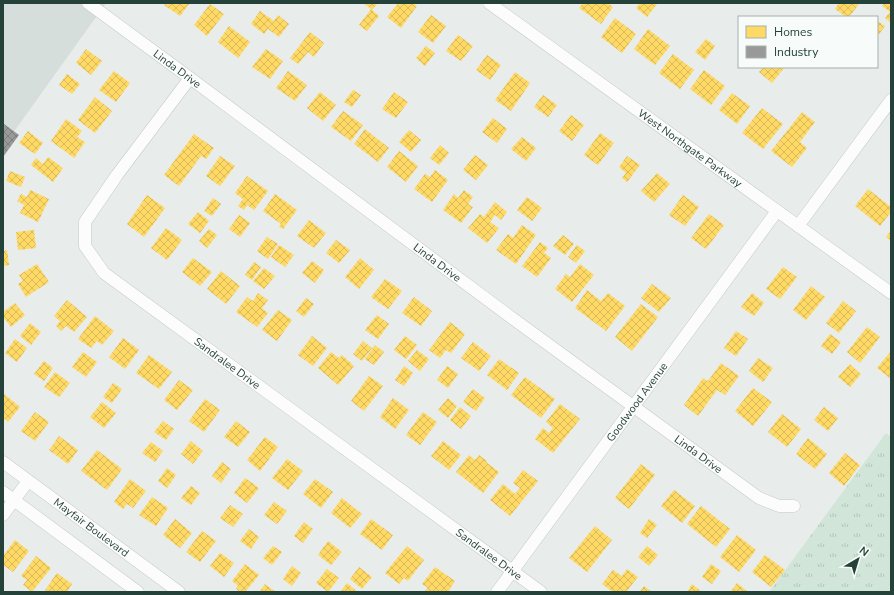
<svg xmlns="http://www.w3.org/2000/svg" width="894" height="595" font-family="'Nunito Sans',sans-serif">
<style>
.built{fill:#d6dedb}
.grass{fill:url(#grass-tufts)}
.homes{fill:url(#homes-cross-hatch)}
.industry{fill:url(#industry-cross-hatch)}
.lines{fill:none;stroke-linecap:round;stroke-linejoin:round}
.street-casing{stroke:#c5cac8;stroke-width:13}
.street{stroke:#fcfcfc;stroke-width:12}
.labels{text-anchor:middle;stroke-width:4;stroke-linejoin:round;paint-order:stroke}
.street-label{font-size:11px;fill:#24423a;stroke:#f7fbf9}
</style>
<defs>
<pattern id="grass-tufts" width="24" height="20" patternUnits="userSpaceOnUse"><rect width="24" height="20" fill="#d1e6d8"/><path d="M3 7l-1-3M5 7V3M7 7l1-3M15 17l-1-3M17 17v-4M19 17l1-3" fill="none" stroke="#b3c6ba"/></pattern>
<pattern id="homes-cross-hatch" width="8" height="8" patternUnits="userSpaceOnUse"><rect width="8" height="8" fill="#ffd966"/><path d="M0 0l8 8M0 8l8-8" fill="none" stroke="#dabb59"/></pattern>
<pattern id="industry-cross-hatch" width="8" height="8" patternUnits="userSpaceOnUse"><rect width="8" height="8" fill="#999"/><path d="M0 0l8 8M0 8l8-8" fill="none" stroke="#7d7e7e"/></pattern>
</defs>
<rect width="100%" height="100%" fill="#e8edeb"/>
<!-- built -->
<polygon class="built" points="3,3 106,3 3,147"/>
<!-- grass -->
<polygon class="grass" points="886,433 891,437 891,592 769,592"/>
<!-- homes -->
<g class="homes">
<polygon points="166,3 190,3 180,16 164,5"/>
<polygon points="363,3 378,3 372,10 379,16 367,31 359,25 371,9"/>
<polygon points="398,3 413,3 417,6 401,28 387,17"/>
<polygon points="583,3 608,3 613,7 601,24 579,8"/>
<polygon points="640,3 658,3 647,17 636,8"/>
<polygon points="839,3 858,3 859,4 849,17 846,17 835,9"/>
<polygon points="885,3 891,3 891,23 885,18 890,12 882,6"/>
<polygon points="210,4 224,14 207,36 194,25"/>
<polygon points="260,11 274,21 264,34 251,24"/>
<polygon points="278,15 289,24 279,37 268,29"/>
<polygon points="431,15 446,26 433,43 418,32"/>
<polygon points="615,18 636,34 622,53 601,37"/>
<polygon points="877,21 885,26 877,37"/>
<polygon points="229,26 250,42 238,58 218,42"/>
<polygon points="648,29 670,46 655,65 634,49"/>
<polygon points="310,32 324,43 314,57 308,52 298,64 290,58"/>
<polygon points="458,35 473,46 461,61 446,51"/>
<polygon points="706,39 715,46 705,60 695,52"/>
<polygon points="426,46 435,53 425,66 416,58"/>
<polygon points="86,49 102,61 91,75 76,63"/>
<polygon points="266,49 283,61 270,79 252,67"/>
<polygon points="673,54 694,70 680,89 659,73"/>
<polygon points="487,55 501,65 490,80 476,70"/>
<polygon points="763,67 785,67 772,83 759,72"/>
<polygon points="704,70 725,86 711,105 690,89"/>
<polygon points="114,71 130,83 116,102 99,90"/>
<polygon points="288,71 307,85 295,101 276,88"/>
<polygon points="515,72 530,83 511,111 495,100"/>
<polygon points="67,74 80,84 72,94 59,85"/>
<polygon points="353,90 361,95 352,107 344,102"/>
<polygon points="320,92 336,105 323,121 307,108"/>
<polygon points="394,92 408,102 396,118 382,109"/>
<polygon points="732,93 750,106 737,124 719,110"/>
<polygon points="543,95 557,105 548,117 534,107"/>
<polygon points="95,97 112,111 95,133 78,120"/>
<polygon points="762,108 783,124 763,149 742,133"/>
<polygon points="343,111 363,125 351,141 331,127"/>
<polygon points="802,112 815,122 800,142 807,148 792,167 771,151"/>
<polygon points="571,115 584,125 572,141 559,131"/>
<polygon points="493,118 507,129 497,143 482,132"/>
<polygon points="66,119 82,131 77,137 85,142 74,158 51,141"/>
<polygon points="365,129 389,148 378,162 354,144"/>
<polygon points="409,130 421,140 411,152 399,142"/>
<polygon points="28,131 43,143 35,154 19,143"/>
<polygon points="600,133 614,143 598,165 584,155"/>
<polygon points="194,134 214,148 206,159 201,156 179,186 164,175"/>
<polygon points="522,137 536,148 526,161 511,149"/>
<polygon points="440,145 449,153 439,165 430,158"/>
<polygon points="399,151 418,166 406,182 387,167"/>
<polygon points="475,155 488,165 476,180 463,170"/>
<polygon points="220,156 235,166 220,186 206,176"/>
<polygon points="627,156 640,165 627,182 622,178 626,173 619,167"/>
<polygon points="48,157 63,168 53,182 31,165 36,158 43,164"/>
<polygon points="435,170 448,180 432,202 414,189 425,174 430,177"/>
<polygon points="10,171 25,177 21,187 6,181"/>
<polygon points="657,173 670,184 654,202 641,191"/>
<polygon points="247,176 268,191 254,210 247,205 244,210 238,206 243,199 235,193"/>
<polygon points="868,189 891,207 891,212 880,226 855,206"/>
<polygon points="30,190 49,199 38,222 20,213 24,205 17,201 21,194 27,197"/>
<polygon points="464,190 473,197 468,204 473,207 461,223 443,210 454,194 458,198"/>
<polygon points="275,194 297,210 283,229 279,227 281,224 263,211"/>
<polygon points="147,195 165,208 144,237 127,224"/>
<polygon points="683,195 699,207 685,226 669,215"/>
<polygon points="527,197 542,208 532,221 517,210"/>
<polygon points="213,198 221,204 212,216 204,211"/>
<polygon points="495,202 507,212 501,220 495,215 490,222 499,228 487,243 468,228 480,214 484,217"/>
<polygon points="198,212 209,221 200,233 188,224"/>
<polygon points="709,214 724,225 706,249 691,238"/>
<polygon points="239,215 250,223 240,237 229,229"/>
<polygon points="309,220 326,233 314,248 297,236"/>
<polygon points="522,225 536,235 516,264 496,250 508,234 513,238"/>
<polygon points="166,228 182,240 167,260 151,248"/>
<polygon points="209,229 217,235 207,248 199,241"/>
<polygon points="34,230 36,248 18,250 16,232"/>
<polygon points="891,230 891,241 886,237"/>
<polygon points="563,235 574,244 565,255 553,246"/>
<polygon points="267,237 278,244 268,259 257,251"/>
<polygon points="336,240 350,250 339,263 326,253"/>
<polygon points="540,242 548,248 544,253 551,258 537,277 522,266"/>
<polygon points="279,245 294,255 285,267 271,257"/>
<polygon points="577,245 585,251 576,263 568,257"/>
<polygon points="7,250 9,265 3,266 3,251"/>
<polygon points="193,258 212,272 200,286 182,272"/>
<polygon points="360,258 374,270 359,289 345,277"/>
<polygon points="312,261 324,270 315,283 302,273"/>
<polygon points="254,262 261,267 252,280 245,275"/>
<polygon points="37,264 49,282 26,297 18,284 23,281 19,275"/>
<polygon points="580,264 594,275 572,302 555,289 566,274 570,277"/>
<polygon points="783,267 797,277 780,299 766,289"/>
<polygon points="264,268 275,276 264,289 253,281"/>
<polygon points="221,271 240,286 226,304 207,289"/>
<polygon points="385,279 402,291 388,309 371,297"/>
<polygon points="652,284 671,298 659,312 641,298"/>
<polygon points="811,286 825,297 806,320 793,310"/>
<polygon points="587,290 601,301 608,293 625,306 606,331 575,308"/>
<polygon points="258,293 268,300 262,308 268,313 257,327 236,312 247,297 253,301"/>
<polygon points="752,293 764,303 754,316 741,307"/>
<polygon points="414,297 432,311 421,326 402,313"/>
<polygon points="306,298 314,304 304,317 296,311"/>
<polygon points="67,300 87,317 74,332 66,326 61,331 56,326 60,321 54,316"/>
<polygon points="843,301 856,311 839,333 826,323"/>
<polygon points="15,303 25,315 11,327 3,317 3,312"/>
<polygon points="641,304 658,317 632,351 615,337"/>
<polygon points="278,310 292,320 277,341 262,330"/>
<polygon points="377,315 389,324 378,339 365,330"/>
<polygon points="95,316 114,331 102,345 97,341 91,348 78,339"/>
<polygon points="450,322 465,334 451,353 446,350 440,358 429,350"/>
<polygon points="30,323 41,332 31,345 20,336"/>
<polygon points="867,327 880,337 860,363 847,352"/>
<polygon points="736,331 748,339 736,356 724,348"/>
<polygon points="830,334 841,342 832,354 821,346"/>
<polygon points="312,336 327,348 313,366 298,355"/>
<polygon points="405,336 417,345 406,359 394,350"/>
<polygon points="123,338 139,350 125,369 109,357"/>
<polygon points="15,339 27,348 17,362 5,353"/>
<polygon points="363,341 372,348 362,361 353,354"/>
<polygon points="473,342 491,356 479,371 461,358"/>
<polygon points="375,345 384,352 374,365 365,359"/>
<polygon points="417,350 429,359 420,371 408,361"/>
<polygon points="891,351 891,379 877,368"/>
<polygon points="83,352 97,362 86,377 72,367"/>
<polygon points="331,352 339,358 342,355 354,366 338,385 318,368"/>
<polygon points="149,355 172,372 159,389 136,373"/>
<polygon points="758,358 773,368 763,382 749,371"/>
<polygon points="499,359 519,373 507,390 487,375"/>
<polygon points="44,361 53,368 44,381 34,374"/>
<polygon points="721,363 739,376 725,395 717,390 698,416 684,405 703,378 708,381"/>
<polygon points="850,364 861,374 850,387 838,377"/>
<polygon points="404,366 413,373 404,386 395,380"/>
<polygon points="447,366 458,374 448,388 437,380"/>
<polygon points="55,372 70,383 59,397 44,387"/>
<polygon points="369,376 383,386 364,411 351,401"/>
<polygon points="525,377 555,399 541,418 511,395"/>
<polygon points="179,380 193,390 177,410 164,400"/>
<polygon points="113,383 122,389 112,403 103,397"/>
<polygon points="753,388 772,402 753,426 735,411"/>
<polygon points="473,389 485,398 476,411 463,402"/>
<polygon points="3,393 20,407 8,422 3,418"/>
<polygon points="393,398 409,410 395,429 380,417"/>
<polygon points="448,398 457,406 448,418 438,410"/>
<polygon points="205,399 220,410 204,432 189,421"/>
<polygon points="102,402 116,413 104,428 90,417"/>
<polygon points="560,404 580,419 553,453 535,439 543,428 549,433 553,428 546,422"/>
<polygon points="460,407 471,416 461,429 450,420"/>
<polygon points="824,407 838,418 828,431 814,420"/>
<polygon points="35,412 49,422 35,441 21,431"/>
<polygon points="423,412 437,422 420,445 406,435"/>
<polygon points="782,414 801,429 787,447 768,432"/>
<polygon points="163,421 174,429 166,440 154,432"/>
<polygon points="236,421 250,432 238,447 224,437"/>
<polygon points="59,436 78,450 68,464 49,450"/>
<polygon points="265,437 278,447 260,471 247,460"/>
<polygon points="808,438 827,454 815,469 796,454"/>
<polygon points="191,441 203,451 193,464 181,454"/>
<polygon points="443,441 461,455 449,470 431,456"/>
<polygon points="151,442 163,451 155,462 142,453"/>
<polygon points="97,450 122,469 107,490 81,471"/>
<polygon points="845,453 860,465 844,486 829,473"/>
<polygon points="469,455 475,460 479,455 487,461 486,462 499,472 483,493 456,472"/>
<polygon points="287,459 303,471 288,490 272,478"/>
<polygon points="222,462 231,469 221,483 212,476"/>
<polygon points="641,464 655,475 629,509 615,498"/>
<polygon points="167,468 176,475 167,488 158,481"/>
<polygon points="523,470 538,481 510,516 490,500 503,484 515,494 520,488 513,483"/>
<polygon points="245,478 259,488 247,503 234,493"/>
<polygon points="130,479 146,491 133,508 127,504 123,509 114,502"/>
<polygon points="315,479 333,492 321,508 303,494"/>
<polygon points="191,486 200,493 191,505 181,498"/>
<polygon points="674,490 695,506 682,523 661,506"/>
<polygon points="152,497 168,508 156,526 139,515"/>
<polygon points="342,498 362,514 350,528 331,513"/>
<polygon points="274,502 287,511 277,524 264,515"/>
<polygon points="230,505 243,514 233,527 220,518"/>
<polygon points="701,506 730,529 716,547 687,524"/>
<polygon points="175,519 192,533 180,548 163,535"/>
<polygon points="371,519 393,535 382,550 360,534"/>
<polygon points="649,519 657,525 647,538 640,533"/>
<polygon points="304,522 313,529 303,543 294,536"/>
<polygon points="595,526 612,540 587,572 569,558"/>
<polygon points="249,529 259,537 251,549 240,541"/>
<polygon points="202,531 216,541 200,562 186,552"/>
<polygon points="737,535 756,550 739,572 720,557"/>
<polygon points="15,540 29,551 13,572 3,565 3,556"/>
<polygon points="328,541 342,552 331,565 318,555"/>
<polygon points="273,546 282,552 272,565 263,558"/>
<polygon points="407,546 424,560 408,581 404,578 399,584 385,573"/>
<polygon points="647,546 658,555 649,566 638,557"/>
<polygon points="220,553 234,563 224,577 210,566"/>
<polygon points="765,555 785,570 771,587 752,572"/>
<polygon points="36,556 51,568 32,592 23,585 27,580 21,576"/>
<polygon points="245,564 259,575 245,592 240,592 236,589 238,586 232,581"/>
<polygon points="711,564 721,571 712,584 702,577"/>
<polygon points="292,566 301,573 292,586 283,579"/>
<polygon points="359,567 372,577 362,589 350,579"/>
<polygon points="435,567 455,581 448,592 424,592 428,588 422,584"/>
<polygon points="327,569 339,578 328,592 316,583"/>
<polygon points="627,569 638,577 626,592 613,592 602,584 613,570 622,576"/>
<polygon points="57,573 72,584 67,592 48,592 45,590"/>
<polygon points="347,583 358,592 340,592"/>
<polygon points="737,583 747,591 746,592 730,592"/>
<polygon points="265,584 276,592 259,592"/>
<polygon points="692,584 701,591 701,592 687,592"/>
<polygon points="644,586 652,592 639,592"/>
</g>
<!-- industry -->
<polygon class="industry" points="4,124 19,135 3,157 3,126"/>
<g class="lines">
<defs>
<g id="street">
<path id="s1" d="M88,3L190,78L512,318L759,498L779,506H794"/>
<path id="s2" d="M489,3L891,293"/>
<path id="s3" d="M190,78L117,175L85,222V246L104,273L541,592"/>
<polyline points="798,226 891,100"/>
<path id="s4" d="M3,462L179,592"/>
<polyline points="3,492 138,592"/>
<polyline points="3,515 28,481"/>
<path id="s5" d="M497,592L777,211"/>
</g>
</defs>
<!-- street casing -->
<use href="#street" class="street-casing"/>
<!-- street -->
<use href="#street" class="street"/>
</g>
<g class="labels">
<!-- street labels -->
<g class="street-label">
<text dy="4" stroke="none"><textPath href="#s1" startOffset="111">Linda Drive</textPath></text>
<text dy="4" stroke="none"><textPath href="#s2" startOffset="248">West Northgate Parkway</textPath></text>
<text dy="4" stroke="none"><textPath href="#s1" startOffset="435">Linda Drive</textPath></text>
<text dy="4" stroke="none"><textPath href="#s3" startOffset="388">Sandralee Drive</textPath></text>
<text dy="4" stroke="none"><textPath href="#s5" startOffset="236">Goodwood Avenue</textPath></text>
<text dy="4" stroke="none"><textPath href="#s1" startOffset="759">Linda Drive</textPath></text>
<text dy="4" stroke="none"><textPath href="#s4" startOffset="110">Mayfair Boulevard</textPath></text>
<text dy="4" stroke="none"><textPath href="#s3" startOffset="712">Sandralee Drive</textPath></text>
</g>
</g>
<!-- border -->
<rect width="894" height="595" fill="none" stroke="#24423a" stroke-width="8"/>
<!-- legend -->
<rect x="738" y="16" width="140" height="52" fill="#f7fbf9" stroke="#a3b1ad"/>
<rect x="746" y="26" width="20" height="12" fill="#ffd966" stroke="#a3b1ad"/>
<text x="774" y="36" font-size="12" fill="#24423a">Homes</text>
<rect x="746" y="46" width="20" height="12" fill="#999999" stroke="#a3b1ad"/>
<text x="774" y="56" font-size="12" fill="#24423a">Industry</text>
<!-- north arrow -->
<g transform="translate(858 559) rotate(38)" stroke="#f7fbf9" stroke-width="3" paint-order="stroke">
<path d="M0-3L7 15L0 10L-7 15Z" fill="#24423a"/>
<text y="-6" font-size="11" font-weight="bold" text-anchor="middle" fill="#24423a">N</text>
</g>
</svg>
